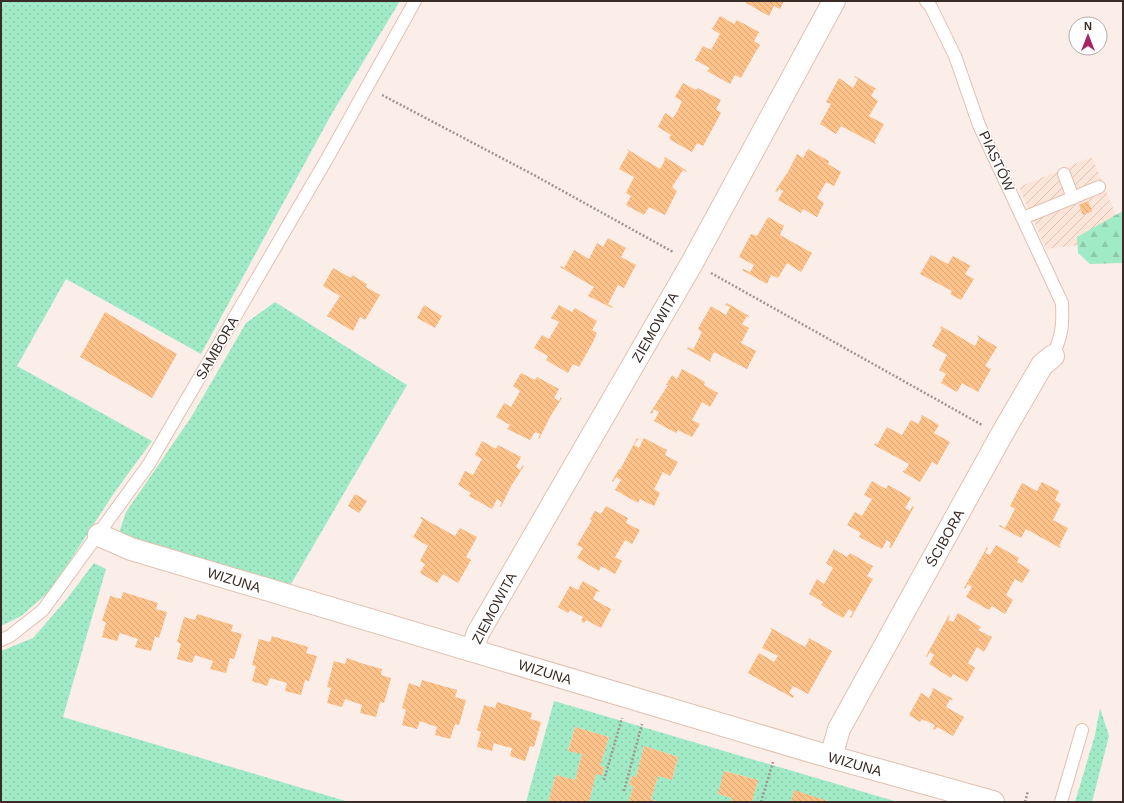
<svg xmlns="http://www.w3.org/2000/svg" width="1124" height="803" font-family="Helvetica,sans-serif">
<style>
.industrial{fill:url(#industrial-furrows)}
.grass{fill:url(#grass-dots)}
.forest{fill:url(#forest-firs)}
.building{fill:url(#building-back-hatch)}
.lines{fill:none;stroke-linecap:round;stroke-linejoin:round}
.service-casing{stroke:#e0c1b1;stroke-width:14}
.minor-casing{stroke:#e0c1b1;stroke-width:24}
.path{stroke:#a2958f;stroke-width:2.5;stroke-dasharray:2 2;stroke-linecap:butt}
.service{stroke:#fff;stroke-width:12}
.minor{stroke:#fff;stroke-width:22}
.labels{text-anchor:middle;stroke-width:3;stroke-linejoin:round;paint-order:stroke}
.street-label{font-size:14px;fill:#392c26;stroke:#fff}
</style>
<defs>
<pattern id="industrial-furrows" width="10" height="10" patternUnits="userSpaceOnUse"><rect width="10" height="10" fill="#fce4d8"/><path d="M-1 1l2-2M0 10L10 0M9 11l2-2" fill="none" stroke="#d9c4b9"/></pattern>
<pattern id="grass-dots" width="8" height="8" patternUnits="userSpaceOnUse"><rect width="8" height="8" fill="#a0eac6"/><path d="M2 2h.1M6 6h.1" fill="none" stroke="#8bc9aa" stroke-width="1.8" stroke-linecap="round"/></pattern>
<pattern id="forest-firs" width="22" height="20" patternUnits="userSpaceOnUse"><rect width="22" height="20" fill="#a0eac6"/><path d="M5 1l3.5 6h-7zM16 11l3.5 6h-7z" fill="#8bc9aa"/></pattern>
<pattern id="building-back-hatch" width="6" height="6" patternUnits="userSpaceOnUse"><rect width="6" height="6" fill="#fdc18a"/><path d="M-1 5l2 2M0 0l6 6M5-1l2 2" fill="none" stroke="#daa677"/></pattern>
</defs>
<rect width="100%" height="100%" fill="#fbeee8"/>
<!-- industrial -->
<polygon class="industrial" points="1092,157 1123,233 1123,240 1046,249 1019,187"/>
<!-- grass -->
<g class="grass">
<polygon points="1,1 400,1 331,115 201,354 66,279 17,366 152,441 114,493 51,590 21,616 1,626"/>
<polygon points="275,302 407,385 291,584 118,536 126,512 190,419 246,323"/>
<polygon points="94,563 106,569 63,717 349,802 1,802 1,651 33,638 66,600"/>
<polygon points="554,701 857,790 898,802 828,802 829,801 794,791 791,802 752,802 758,780 725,771 718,794 732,798 731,802 659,802 651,799 658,776 672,780 678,757 644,746 636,777 632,776 629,784 633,786 629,802 589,802 596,774 602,775 604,767 600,766 609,737 575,727 568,750 582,754 575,780 556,775 548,802 526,802"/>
<polygon points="1100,708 1109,736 1092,802 1075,802 1095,735"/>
</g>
<!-- forest -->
<polygon class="forest" points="1123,211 1123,263 1090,264 1078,253 1077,237"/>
<!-- building -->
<g class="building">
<polygon points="747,1 784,1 780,9 774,6 769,16 746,3"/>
<polygon points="720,16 734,24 737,20 759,32 754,41 760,45 755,53 741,78 735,75 730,84 707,71 710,68 695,60 703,46 711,50 720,34 712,29"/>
<polygon points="855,76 878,90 875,89 871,96 878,101 869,116 884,124 874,142 876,143 875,144 841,126 836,134 820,124 831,104 826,102 839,78 853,88 858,79 854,77"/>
<polygon points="683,83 696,90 698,88 721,100 716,109 721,113 703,146 697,143 692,152 669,139 671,135 658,127 665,113 673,118 678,110 682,101 675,97"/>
<polygon points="627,149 660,169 665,160 664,159 665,157 687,171 686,172 683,170 672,187 677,191 665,215 649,207 644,215 626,205 631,196 626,193 634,177 619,169 629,151 627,150"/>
<polygon points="808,149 829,161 828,164 841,172 834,186 826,182 817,198 824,203 817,217 803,209 801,213 778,200 783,191 779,189 777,192 775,191 788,172 797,154 803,158"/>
<polygon points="1088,201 1092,211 1083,215 1079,205"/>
<polygon points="768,217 784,226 780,235 812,253 801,272 787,263 778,278 771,275 767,284 742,270 743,269 750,272 754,265 739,257 751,234 757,236"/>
<polygon points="608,238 626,248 621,257 636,265 624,288 618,285 608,304 613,307 612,308 588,296 594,287 560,267 561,266 564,268 574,250 589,259 597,243 603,247"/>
<polygon points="931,255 948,264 953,256 973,267 970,266 965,274 974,279 961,300 950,294 952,291 920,274"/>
<polygon points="333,268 351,278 352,275 367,284 366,287 380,295 365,320 360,317 353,331 327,316 340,296 323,286"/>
<polygon points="727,303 749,316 749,317 747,316 742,324 749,328 741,343 756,351 747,369 714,352 710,360 711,361 711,362 687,349 688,347 693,350 702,332 698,329 711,306 726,315 730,307 725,305"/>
<polygon points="424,305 442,316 435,328 417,318"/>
<polygon points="559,305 572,312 575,308 597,321 592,330 597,333 593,342 579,367 573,364 568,373 546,360 548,356 534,348 542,335 549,339 559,322 551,318"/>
<polygon points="105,312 177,354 152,398 80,357"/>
<polygon points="941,326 975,346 979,338 977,335 997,347 985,366 991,369 978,392 962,383 957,392 941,383 946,374 939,370 947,355 932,346 942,329 940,328"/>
<polygon points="682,369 705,382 704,385 718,393 710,407 702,402 692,420 700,424 692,437 678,430 676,433 654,421 659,412 654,409 652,414 650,413 668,385 666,385 672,375 677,379"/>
<polygon points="521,373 535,380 537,377 559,389 554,398 559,401 561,397 562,398 550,417 539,439 538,439 540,434 535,432 530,440 507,429 510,425 496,417 504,403 511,407 520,391 513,386"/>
<polygon points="922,415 939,425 934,433 950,442 937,465 932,462 920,482 903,472 904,470 905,471 909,464 874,445 875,443 877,445 887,427 902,435 911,420 918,424 922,417 921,416"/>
<polygon points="637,438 638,439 634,445 639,448 644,438 667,450 665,455 678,462 670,476 663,472 654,489 660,493 654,506 640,499 638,503 615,490 621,480 616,477 613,482 612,481 619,469 620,470"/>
<polygon points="482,441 496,449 498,445 521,457 516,467 520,470 523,465 524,466 511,486 501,507 500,506 502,502 497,499 492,509 469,496 471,493 458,485 465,471 473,475 482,459 475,455"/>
<polygon points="872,481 886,489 888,485 911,498 905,508 910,511 912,506 914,507 891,548 889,547 891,543 887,540 882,549 859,537 861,533 847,525 855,512 862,516 872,499 864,495"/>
<polygon points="1042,482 1059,491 1055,500 1061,504 1053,520 1068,528 1059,546 1061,547 1060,548 1026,529 1021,538 999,526 1000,525 1005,528 1015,509 1010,506 1022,483 1037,491"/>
<polygon points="355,494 367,501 359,513 348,506"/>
<polygon points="606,506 628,518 626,523 640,530 632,544 625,540 621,547 615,557 622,561 615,574 601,566 599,571 577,558 583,548 577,545 592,520 590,519 595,511 601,514"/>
<polygon points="421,517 455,536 460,528 477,537 466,557 471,560 458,583 443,574 437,583 420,573 425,564 420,561 428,546 413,537 423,520 420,518"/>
<polygon points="996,545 1019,558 1017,562 1030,570 1022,583 1015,579 1006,595 1013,600 1005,614 992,606 989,610 966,597 972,587 968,584 965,589 964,588 987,547 988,548 985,553 990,555"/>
<polygon points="834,549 847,557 850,553 873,566 867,576 873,579 851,618 850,617 853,612 849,609 843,618 821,605 823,602 809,594 817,579 824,584 833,568 826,563"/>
<polygon points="583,581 600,591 599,592 597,591 593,599 611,609 601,628 586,620 584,623 581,621 583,617 570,610 568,613 558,607 570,586 578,590"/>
<polygon points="123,592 158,603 156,609 167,612 159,638 155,636 151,651 135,647 138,639 120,633 117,641 102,637 106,622 102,621 110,596 121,599"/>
<polygon points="958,613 981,627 978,630 992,637 984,652 977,647 968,663 975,668 967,682 953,674 951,678 929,664 934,655 930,652 927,657 926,656 949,615 950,616 948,620 953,622"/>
<polygon points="197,614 233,625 231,631 242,634 234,659 230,658 226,673 210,669 213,661 195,655 192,663 177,659 181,644 177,642 184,617 195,620"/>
<polygon points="771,628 805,647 809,640 808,640 809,638 832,651 808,694 793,686 789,693 794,696 793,698 748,673 759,653 774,662 778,656 762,648 772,630 770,629"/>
<polygon points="272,636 308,647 306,653 317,656 309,681 305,680 301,695 285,691 287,683 270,678 267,686 252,681 256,666 252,665 259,639 270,642"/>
<polygon points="347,658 364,664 382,669 381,675 391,678 384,703 380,702 376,717 360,713 362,705 345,699 342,707 327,703 331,688 327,687 334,661 345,664"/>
<polygon points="422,680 457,690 455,697 466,700 459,725 455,724 450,739 435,735 437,727 428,724 420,721 417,729 402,725 406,710 402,708 409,683 420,687"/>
<polygon points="933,688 953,699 952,700 950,699 946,707 964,717 953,736 937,727 935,730 933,729 935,725 922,719 920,722 909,715 921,693 929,698 933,690 932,689"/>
<polygon points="497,702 532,713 530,719 541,722 534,747 530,746 525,761 510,756 512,748 503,746 494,743 492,751 477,747 481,732 477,730 484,705 495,708"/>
<polygon points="575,727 609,737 600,766 604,767 602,776 596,774 589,802 548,802 556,775 575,780 582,754 568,751"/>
<polygon points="644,746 678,757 672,780 658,776 651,799 658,802 629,802 633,786 629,785 632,776 636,777"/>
<polygon points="724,771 758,780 752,802 731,802 732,798 718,794"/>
<polygon points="794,790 831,802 791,802"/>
</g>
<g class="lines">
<defs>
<g id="service">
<path d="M926,1L931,7L955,56L979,125L1062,303C1063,327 1062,334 1053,356"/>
<polyline points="1064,174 1073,198"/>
<polyline points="1023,218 1099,187"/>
<polyline points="1,640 10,636 43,610 149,464 328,157 415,1"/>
<polyline points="1061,802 1082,730"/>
</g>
<g id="minor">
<polyline points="99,535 131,549 817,753 993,802"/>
<polyline points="472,650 478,633 692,263 834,1"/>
<polyline points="831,757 839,729 1002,434 1042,365 1053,356"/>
</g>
</defs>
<!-- service casing -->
<use href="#service" class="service-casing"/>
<!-- minor casing -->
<use href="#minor" class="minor-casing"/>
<!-- path -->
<g class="path">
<polyline points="382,95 532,174 673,252"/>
<polyline points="711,273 982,425"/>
<polyline points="604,780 622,718"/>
<polyline points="624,791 642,724"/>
<polyline points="539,802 539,801"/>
<polyline points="761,802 773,762"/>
<polyline points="1025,802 1028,791"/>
</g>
<!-- service -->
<use href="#service" class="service"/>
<!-- minor -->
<use href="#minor" class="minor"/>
</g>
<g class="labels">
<!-- street labels -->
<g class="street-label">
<text transform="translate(997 161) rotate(65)" y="5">PIASTÓW</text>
<text transform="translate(655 327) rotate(-60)" y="5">ZIEMOWITA</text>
<text transform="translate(217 348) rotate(-60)" y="5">SAMBORA</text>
<text transform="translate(945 538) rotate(-61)" y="5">ŚCIBORA</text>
<text transform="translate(234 580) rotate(17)" y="5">WIZUNA</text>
<text transform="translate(494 608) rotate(-62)" y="5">ZIEMOWITA</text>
<text transform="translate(545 672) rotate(17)" y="5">WIZUNA</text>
<text transform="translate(855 764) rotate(16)" y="5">WIZUNA</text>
</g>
</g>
<!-- border -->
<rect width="1124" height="803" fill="none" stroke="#392c26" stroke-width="4"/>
<!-- north arrow -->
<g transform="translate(1088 36)"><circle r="19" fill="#ffffff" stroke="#b0aba8"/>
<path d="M0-3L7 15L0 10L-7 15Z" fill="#aa2266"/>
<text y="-6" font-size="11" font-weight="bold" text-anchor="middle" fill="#392c26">N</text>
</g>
</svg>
